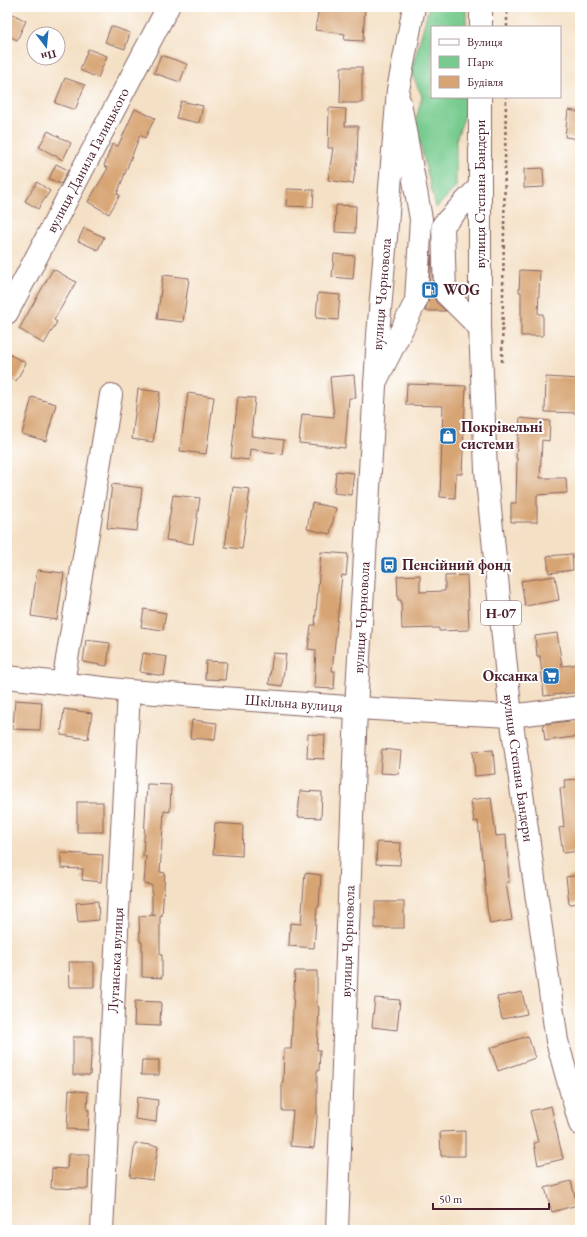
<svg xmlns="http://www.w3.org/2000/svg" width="587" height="1237" font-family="'EB Garamond',serif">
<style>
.green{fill:#77cb8e;stroke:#60755c}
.building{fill:#d7a473}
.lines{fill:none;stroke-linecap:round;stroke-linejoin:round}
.minor-casing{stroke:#866361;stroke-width:24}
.major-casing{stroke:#866361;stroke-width:24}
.path{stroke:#866361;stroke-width:2.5;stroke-dasharray:3 3;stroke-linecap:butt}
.minor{stroke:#fff;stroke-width:22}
.major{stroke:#fff;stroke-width:22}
.labels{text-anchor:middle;stroke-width:4;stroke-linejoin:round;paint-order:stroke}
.shield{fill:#fff;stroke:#80626b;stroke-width:1}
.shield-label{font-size:14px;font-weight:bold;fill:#4a1f2b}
.street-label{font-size:15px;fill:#4a1f2b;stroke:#fff}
.poi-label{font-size:15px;font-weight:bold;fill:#4a1f2b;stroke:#fff;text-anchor:start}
</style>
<rect width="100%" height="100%" fill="#fff"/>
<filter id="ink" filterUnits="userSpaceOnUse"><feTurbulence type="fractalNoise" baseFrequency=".025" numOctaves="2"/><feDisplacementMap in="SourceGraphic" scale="8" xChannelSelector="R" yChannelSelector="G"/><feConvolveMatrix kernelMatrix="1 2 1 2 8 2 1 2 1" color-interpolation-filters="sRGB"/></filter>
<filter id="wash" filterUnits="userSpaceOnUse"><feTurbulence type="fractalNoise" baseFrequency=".012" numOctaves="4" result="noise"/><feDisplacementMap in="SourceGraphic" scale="16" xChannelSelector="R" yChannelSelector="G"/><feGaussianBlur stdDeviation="0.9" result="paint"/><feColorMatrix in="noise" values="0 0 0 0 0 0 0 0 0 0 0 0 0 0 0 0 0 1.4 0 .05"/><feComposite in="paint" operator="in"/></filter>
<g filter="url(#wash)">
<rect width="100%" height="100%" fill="#f4e0c5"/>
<!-- green -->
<polygon class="green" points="429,7 466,7 466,27 432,27 432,97 467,97 467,109 456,140 456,187 436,208 415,124 422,96 411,72"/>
<g id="blocks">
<!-- building -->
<g class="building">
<polygon points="319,7 365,7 363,41 344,40 345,34 315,30"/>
<polygon points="7,11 26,21 17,40 7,35"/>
<polygon points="111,26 130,33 125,49 105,42"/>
<polygon points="88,49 107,56 98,78 80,70"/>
<polygon points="161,55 187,64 180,82 154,73"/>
<polygon points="341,67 362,67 362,103 340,103"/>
<polygon points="65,78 85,85 75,110 55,103"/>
<polygon points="181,101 203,106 199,123 176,118"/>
<polygon points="329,108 346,109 345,126 358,126 357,159 353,184 328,180 333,148 328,148"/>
<polygon points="135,109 155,118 145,138 140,135 117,194 120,195 109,214 88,202 108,168 104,166 112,144 118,146"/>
<polygon points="568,110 580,112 580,139 565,137"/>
<polygon points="48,131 71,143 63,160 39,147"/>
<polygon points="56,164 68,170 61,184 49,179"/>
<polygon points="543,168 544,187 524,188 524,169"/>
<polygon points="37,182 50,191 38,209 25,201"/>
<polygon points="287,189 314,190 313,207 286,206"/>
<polygon points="336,205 356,206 355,233 335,232"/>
<polygon points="84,228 104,237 98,250 78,241"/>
<polygon points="334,254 355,256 353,279 332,277"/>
<polygon points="431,254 433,294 436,302 446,311 425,311 428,302"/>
<polygon points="53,269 76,282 54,320 57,322 44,344 19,329"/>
<polygon points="520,270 540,271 538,314 543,314 543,336 521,336 521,292 519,292"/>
<polygon points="163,275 189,278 183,322 157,319"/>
<polygon points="318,293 340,295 338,320 316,318"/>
<polygon points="7,353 26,363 16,381 7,377"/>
<polygon points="354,375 356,398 349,398 345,448 299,443 302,414 334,417 330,377"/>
<polygon points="546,377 580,379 580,413 545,412"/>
<polygon points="407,384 466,386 462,474 456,474 455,498 440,497 443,406 406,405"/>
<polygon points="138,389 160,392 153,442 132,439"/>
<polygon points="188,393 214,397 206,454 180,451"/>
<polygon points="32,397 56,404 46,441 22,434"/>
<polygon points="238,397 255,398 251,436 284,440 282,454 250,449 249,460 231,458"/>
<polygon points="520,418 550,421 549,441 542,440 540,478 566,478 567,493 537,495 537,522 511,522 511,503 516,503 517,458 516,458"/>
<polygon points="336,471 354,473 351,495 334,493"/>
<polygon points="112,484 142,488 137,531 107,528"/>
<polygon points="233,487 250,489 242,549 225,547"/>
<polygon points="173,495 200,498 193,544 166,540"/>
<polygon points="312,503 336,508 330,534 307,529"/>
<polygon points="321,552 348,554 346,576 342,575 332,671 335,671 334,689 314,688 316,650 308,649 311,625 315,625"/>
<polygon points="572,554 573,570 549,573 547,556"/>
<polygon points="37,570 64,573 57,620 31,616"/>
<polygon points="420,575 420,592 445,591 445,576 467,575 469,630 439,631 439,628 402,629 401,600 398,600 397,576"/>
<polygon points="555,576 559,600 525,606 521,581"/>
<polygon points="144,609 166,613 163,630 141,627"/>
<polygon points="557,633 562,666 580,664 580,692 544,696 540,656 537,656 535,636"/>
<polygon points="86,640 110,643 107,666 83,662"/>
<polygon points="143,653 167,657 164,676 140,672"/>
<polygon points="273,653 286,654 282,686 269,684"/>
<polygon points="206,661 227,662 225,680 205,679"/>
<polygon points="15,700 42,702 40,730 13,729"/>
<polygon points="64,709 92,713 88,739 61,735"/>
<polygon points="192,720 217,723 215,740 190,738"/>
<polygon points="580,720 580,736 545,741 543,724"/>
<polygon points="308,734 325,735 324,759 307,758"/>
<polygon points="382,749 401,751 399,774 380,773"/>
<polygon points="493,750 495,774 475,776 473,751"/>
<polygon points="580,779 580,851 563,853 559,828 564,827 560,788 565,788 564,780"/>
<polygon points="147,784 171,785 170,812 164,811 160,872 165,873 162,916 160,915 160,955 162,955 162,978 142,977 142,942 140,942 139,916 156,915 152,915 152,885 144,884 146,856 143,856"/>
<polygon points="300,791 322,792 321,818 298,817"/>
<polygon points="491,797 496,836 506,835 509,882 506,883 512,920 490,924 487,908 483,858 482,859 478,821 474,822 471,800"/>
<rect x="77" y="802" width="26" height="30"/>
<polygon points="215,823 243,825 242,856 213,854"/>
<polygon points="377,842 401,843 400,865 376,864"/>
<polygon points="61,853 103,855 101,882 82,880 83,869 61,868"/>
<polygon points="305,873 321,875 319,907 317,907 314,948 289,946 290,923 301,924"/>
<polygon points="580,875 580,903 569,904 566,877"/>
<polygon points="98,901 99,920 78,922 76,903"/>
<rect x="375" y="902" width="29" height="26"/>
<polygon points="69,962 94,962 94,987 70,987"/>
<polygon points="295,971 317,971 317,1006 319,1007 317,1050 320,1050 319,1071 317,1071 317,1118 314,1148 290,1146 293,1111 282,1111 282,1082 283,1082 284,1049 291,1049"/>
<polygon points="522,992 527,1014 502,1019 497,997"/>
<polygon points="375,998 400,1000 397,1030 372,1027"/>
<polygon points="135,1001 161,1002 160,1026 134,1025"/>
<polygon points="528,1036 535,1058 498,1071 490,1048"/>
<polygon points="73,1037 92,1037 92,1056 91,1056 90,1075 73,1075"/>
<polygon points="142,1060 159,1060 159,1075 141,1075"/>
<polygon points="69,1090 88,1092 87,1110 89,1110 88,1130 67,1129"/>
<polygon points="137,1097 158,1100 156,1122 135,1119"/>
<polygon points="551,1106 563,1159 538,1165 534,1143 538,1142 530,1111"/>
<polygon points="465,1131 465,1156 441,1156 440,1132"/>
<polygon points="135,1143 158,1146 153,1180 130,1177"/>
<polygon points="68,1154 89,1154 88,1189 51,1188 52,1168 67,1169"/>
<polygon points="571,1181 577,1205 552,1212 545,1188"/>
</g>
</g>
</g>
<g filter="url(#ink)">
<use href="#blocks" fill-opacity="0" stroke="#866361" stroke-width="1"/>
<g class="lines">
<defs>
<g id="minor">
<path id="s1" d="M7,313L168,7"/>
<polyline points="480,328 445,293 443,225 480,186"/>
<polyline points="375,383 416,301 421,219 400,103"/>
<path id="s2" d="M7,677L129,691L374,709L511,716L580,707"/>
<polyline points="63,683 111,395"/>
<path id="s3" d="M102,1230L129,691"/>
</g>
<g id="major">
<polyline points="481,27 481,7"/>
<path id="s4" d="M480,97V328L486,470L511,716L557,1041L580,1124"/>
<path id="s5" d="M337,1230L356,708L378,335L398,90L414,7"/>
</g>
</defs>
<!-- minor casing -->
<use href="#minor" class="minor-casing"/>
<!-- major casing -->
<use href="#major" class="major-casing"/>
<!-- path -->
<g class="path">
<polyline points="507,27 507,7"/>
<polyline points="502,362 506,97"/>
</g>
<!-- minor -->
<use href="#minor" class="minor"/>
<!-- major -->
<use href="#major" class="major"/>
</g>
</g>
<!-- icons -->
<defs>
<symbol id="fuel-square" viewBox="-11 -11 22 22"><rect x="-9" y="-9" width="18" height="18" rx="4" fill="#1f6fb2" stroke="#fff"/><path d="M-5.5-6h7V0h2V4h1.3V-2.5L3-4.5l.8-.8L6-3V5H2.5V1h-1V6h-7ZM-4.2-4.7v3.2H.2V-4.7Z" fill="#fff"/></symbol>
<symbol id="shop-square" viewBox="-11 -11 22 22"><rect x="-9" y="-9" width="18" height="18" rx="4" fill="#1f6fb2" stroke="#fff"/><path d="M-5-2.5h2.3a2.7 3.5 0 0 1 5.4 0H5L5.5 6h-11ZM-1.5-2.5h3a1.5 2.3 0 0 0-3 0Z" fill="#fff"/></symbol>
<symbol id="bus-square" viewBox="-11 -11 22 22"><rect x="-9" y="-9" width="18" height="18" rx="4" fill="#1f6fb2" stroke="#fff"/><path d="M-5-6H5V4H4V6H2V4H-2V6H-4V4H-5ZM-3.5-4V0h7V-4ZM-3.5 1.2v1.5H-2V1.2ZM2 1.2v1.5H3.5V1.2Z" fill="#fff"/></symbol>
<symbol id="supermarket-square" viewBox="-11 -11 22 22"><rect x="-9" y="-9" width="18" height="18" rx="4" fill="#1f6fb2" stroke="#fff"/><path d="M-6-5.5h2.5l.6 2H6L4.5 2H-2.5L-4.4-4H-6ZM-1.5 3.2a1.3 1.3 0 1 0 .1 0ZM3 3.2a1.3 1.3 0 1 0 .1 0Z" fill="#fff"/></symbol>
</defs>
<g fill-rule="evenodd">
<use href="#fuel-square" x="420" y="280" width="20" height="20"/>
<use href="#shop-square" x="438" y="426" width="20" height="20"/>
<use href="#bus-square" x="379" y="555" width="20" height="20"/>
<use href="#supermarket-square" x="541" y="666" width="20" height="20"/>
</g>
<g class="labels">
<!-- shield labels -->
<rect class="shield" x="481" y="601" width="40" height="24" rx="3"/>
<g class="shield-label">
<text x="501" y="618">Н-07</text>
</g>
<!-- street labels -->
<g class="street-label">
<text dy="5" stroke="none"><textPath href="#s1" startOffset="173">вулиця Данила Галицького</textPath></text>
<text transform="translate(480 194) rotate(-90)" y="5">вулиця Степана Бандери</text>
<text dy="5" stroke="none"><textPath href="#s5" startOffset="937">вулиця Чорновола</textPath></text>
<text dy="5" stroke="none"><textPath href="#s5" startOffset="613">вулиця Чорновола</textPath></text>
<text dy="5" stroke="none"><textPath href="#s2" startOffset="288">Шкільна вулиця</textPath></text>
<text dy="5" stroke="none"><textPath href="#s4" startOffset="673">вулиця Степана Бандери</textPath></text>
<text dy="5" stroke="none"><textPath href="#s5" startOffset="289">вулиця Чорновола</textPath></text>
<text dy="5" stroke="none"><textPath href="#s3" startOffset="270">Луганська вулиця</textPath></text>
</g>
<!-- poi labels -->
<g class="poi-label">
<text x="443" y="295">WOG</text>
<text x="461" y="432">Покрівельні<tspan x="461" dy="17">системи</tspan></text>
<text x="402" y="570">Пенсійний фонд</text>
<text x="538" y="681" text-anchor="end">Оксанка</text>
</g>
</g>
<!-- margin -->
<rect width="587" height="1237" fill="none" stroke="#fff" stroke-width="24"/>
<!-- legend -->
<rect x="431" y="26" width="130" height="72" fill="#ffffff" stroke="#b7a5aa"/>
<rect x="439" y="39" width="20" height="6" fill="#ffffff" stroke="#b7a5aa"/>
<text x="467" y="46" font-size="12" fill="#4a1f2b">Вулиця</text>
<rect x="439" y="56" width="20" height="12" fill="#77cb8e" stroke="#b7a5aa"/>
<text x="467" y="66" font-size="12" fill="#4a1f2b">Парк</text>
<rect x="439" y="76" width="20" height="12" fill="#d7a473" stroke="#b7a5aa"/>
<text x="467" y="86" font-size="12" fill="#4a1f2b">Будівля</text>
<!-- north arrow -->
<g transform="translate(46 46) rotate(164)"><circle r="19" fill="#ffffff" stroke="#b7a5aa"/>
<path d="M0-3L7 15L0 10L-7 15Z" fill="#1f6fb2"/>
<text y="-6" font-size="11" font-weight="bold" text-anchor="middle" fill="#4a1f2b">Пн</text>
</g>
<!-- scale -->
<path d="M433 1203v6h116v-6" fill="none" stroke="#4a1f2b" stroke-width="2"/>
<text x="439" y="1203" font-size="12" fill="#4a1f2b" stroke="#ffffff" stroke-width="3" paint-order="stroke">50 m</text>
</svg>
